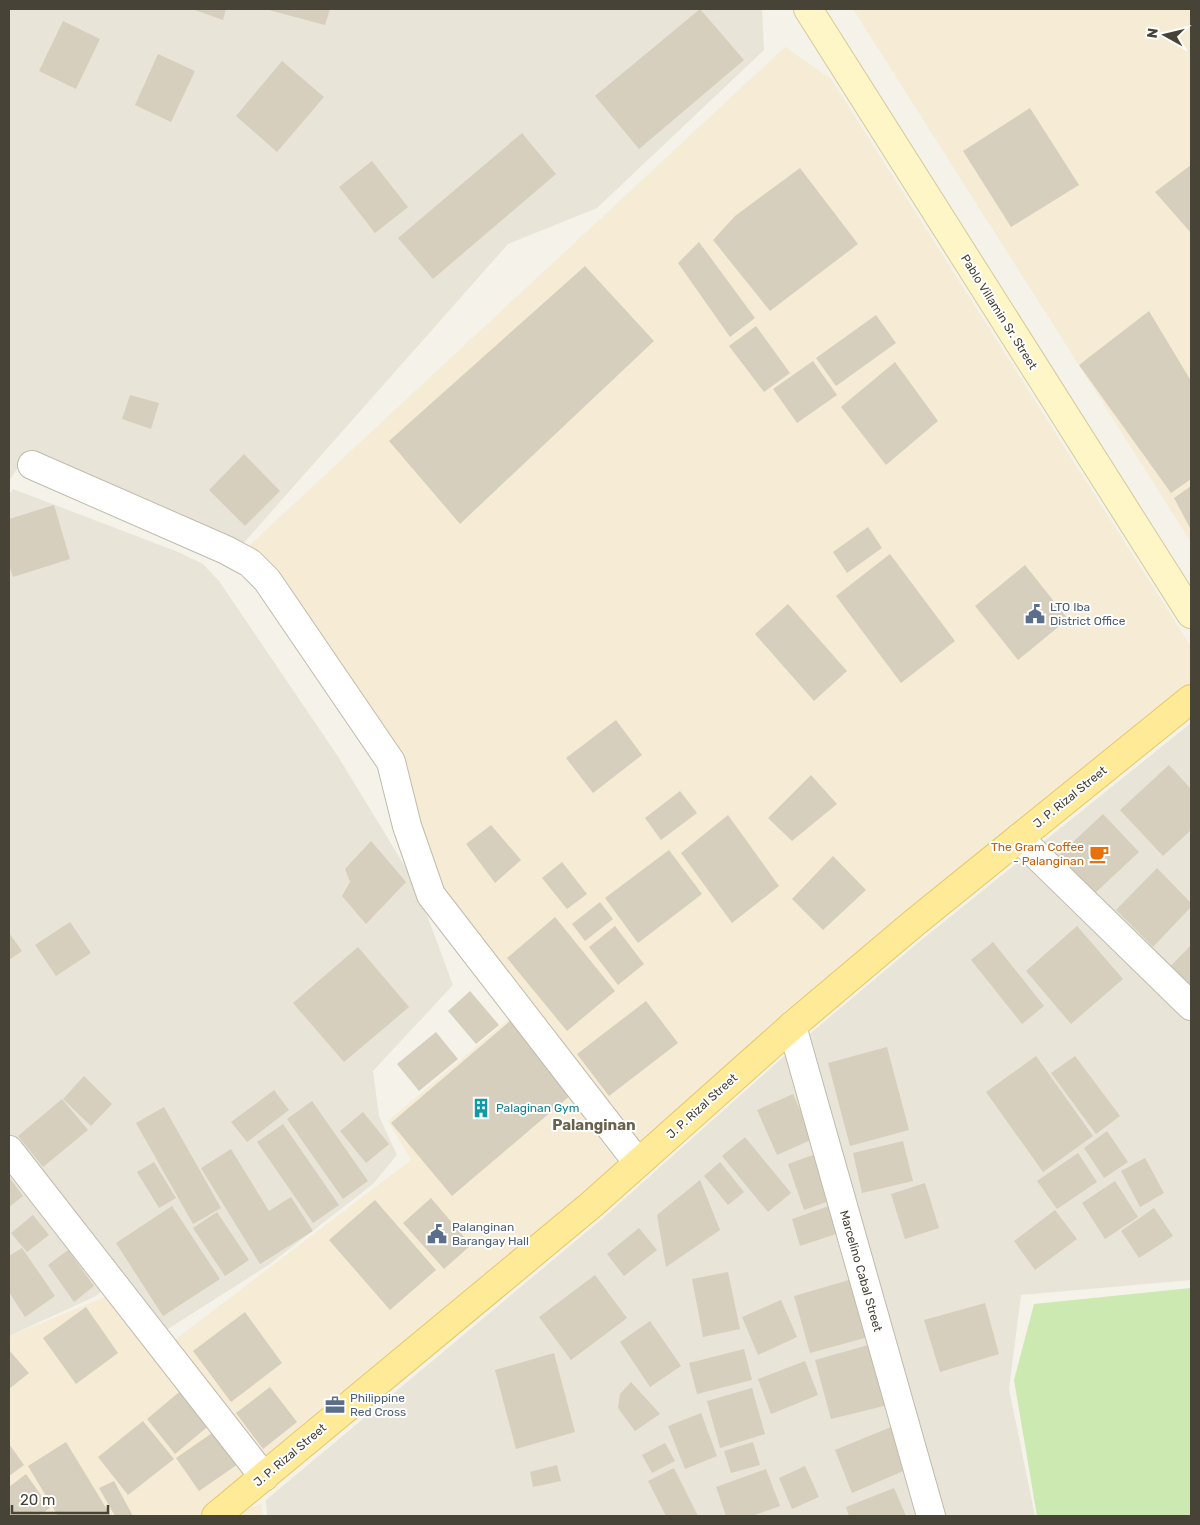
<svg xmlns="http://www.w3.org/2000/svg" width="1200" height="1525" font-family="Rubik,sans-serif">
<style>
.residential{fill:#e8e4d7}
.commercial{fill:#f6ebd4}
.green{fill:#cbe9b1}
.building{fill:#d6cfbe}
.lines{fill:none;stroke-linecap:round;stroke-linejoin:round}
.street-casing{stroke:#c0bbab;stroke-width:30}
.secondary-casing{stroke:#d5c998;stroke-width:30}
.primary-casing{stroke:#e5c966;stroke-width:30}
.street{stroke:#fff;stroke-width:28}
.secondary{stroke:#fff6c8;stroke-width:28}
.primary{stroke:#ffea97;stroke-width:28}
.labels{text-anchor:middle;stroke-width:4;stroke-linejoin:round;paint-order:stroke}
.street-label{font-size:12px;fill:#484337;stroke:#fff}
.service-label{font-size:12px;fill:#4e5e75;stroke:#fff;text-anchor:start}
.food-label{font-size:12px;fill:#c56008;stroke:#fff;text-anchor:end}
.culture-label{font-size:12px;fill:#0d838f;stroke:#fff;text-anchor:start}
.quarter-label{font-size:15px;font-weight:bold;fill:#6b624e;stroke:#fff}
</style>
<rect width="100%" height="100%" fill="#f4f2e9"/>
<!-- residential -->
<g class="residential">
<polygon points="9,9 762,9 764,50 597,208 508,244 240,547 26,455 9,481"/>
<polygon points="13,489 178,552 203,564 219,581 339,758 415,883 453,985 373,1071 379,1116 397,1155 373,1184 270,1264 163,1332 119,1277 96,1296 9,1336 9,495"/>
<polygon points="1191,723 1191,1280 1021,1295 1009,1389 1035,1516 267,1516 266,1500 602,1219 799,1043 919,942"/>
</g>
<!-- commercial -->
<g class="commercial">
<polygon points="853,9 1191,9 1191,542 865,28"/>
<polygon points="785,47 831,79 1191,647 1191,684 905,915 637,1147 437,888 398,760 239,555"/>
<polygon points="510,1018 624,1172 213,1516 9,1516 9,1336 110,1295 156,1354 411,1160 388,1121"/>
<polygon points="262,1504 262,1516 228,1516"/>
</g>
<!-- green -->
<polygon class="green" points="1191,1288 1191,1516 1037,1516 1014,1380 1034,1304"/>
<!-- building -->
<g class="building">
<polygon points="192,9 226,9 223,20"/>
<polygon points="265,9 330,9 325,25"/>
<polygon points="700,9 744,60 639,149 595,96"/>
<polygon points="63,21 100,39 76,89 39,71"/>
<polygon points="158,54 195,71 171,122 135,105"/>
<polygon points="282,61 324,97 277,152 236,116"/>
<polygon points="1030,108 1079,185 1011,227 963,151"/>
<polygon points="522,133 556,174 433,279 398,238"/>
<polygon points="372,161 408,207 375,233 339,187"/>
<polygon points="1191,165 1191,233 1155,192"/>
<polygon points="800,168 858,244 770,311 713,240 735,216"/>
<polygon points="699,242 755,318 730,337 678,263"/>
<polygon points="585,266 654,341 460,524 389,441"/>
<polygon points="1149,311 1191,381 1191,479 1171,493 1079,365"/>
<polygon points="876,315 896,343 836,386 816,358"/>
<polygon points="756,326 790,373 764,392 729,346"/>
<polygon points="813,361 837,395 797,423 773,389"/>
<polygon points="895,362 938,421 886,465 841,407"/>
<polygon points="130,395 159,403 151,429 122,419"/>
<polygon points="244,454 280,491 245,526 209,490"/>
<polygon points="1191,486 1191,530 1174,498"/>
<polygon points="54,505 70,559 13,577 9,565 9,519"/>
<polygon points="868,527 882,548 847,573 833,552"/>
<polygon points="890,554 955,641 901,683 836,596"/>
<polygon points="1025,565 1068,619 1018,660 975,606"/>
<polygon points="788,604 847,671 814,701 755,634"/>
<polygon points="616,720 642,755 593,793 566,758"/>
<polygon points="1169,765 1191,789 1191,830 1163,856 1120,810"/>
<polygon points="811,775 837,804 792,841 768,818"/>
<polygon points="680,791 697,813 661,840 645,818"/>
<polygon points="1103,814 1139,852 1094,894 1058,856"/>
<polygon points="728,815 779,886 732,923 681,853"/>
<polygon points="491,825 521,860 495,883 466,844"/>
<polygon points="371,841 406,882 366,924 342,896 350,882 345,869"/>
<polygon points="669,850 702,894 638,943 605,898"/>
<polygon points="833,856 866,890 823,930 792,899"/>
<polygon points="562,862 587,894 567,909 542,878"/>
<polygon points="1157,868 1191,903 1191,907 1153,947 1116,910"/>
<polygon points="600,902 613,919 585,941 572,924"/>
<polygon points="555,917 615,991 567,1031 507,958"/>
<polygon points="70,922 91,953 56,976 35,945"/>
<polygon points="615,926 644,964 618,985 589,947"/>
<polygon points="1077,926 1123,979 1071,1024 1026,971"/>
<polygon points="9,933 22,951 9,960"/>
<polygon points="993,942 1044,1006 1022,1024 971,960"/>
<polygon points="1191,945 1191,997 1166,971"/>
<polygon points="358,947 409,1007 344,1062 293,1003"/>
<polygon points="470,991 499,1025 476,1044 448,1011"/>
<polygon points="646,1001 678,1043 609,1096 577,1054"/>
<polygon points="510,1021 572,1094 452,1196 391,1123"/>
<polygon points="436,1032 458,1059 419,1091 397,1064"/>
<polygon points="887,1047 909,1130 850,1146 828,1063"/>
<polygon points="1036,1056 1093,1136 1043,1172 986,1092"/>
<polygon points="1075,1056 1120,1116 1096,1134 1051,1073"/>
<polygon points="84,1076 112,1104 91,1126 63,1099"/>
<polygon points="274,1090 289,1110 247,1142 231,1122"/>
<polygon points="793,1094 813,1139 777,1155 757,1110"/>
<polygon points="62,1099 88,1130 43,1167 18,1136"/>
<polygon points="312,1101 368,1181 343,1199 287,1119"/>
<polygon points="164,1107 221,1208 193,1224 136,1123"/>
<polygon points="363,1112 389,1144 366,1163 340,1131"/>
<polygon points="283,1124 339,1205 313,1223 257,1142"/>
<polygon points="1107,1131 1128,1162 1104,1178 1084,1148"/>
<polygon points="745,1137 791,1193 768,1212 722,1156"/>
<polygon points="903,1141 913,1181 862,1193 853,1153"/>
<polygon points="231,1149 269,1211 291,1197 313,1231 260,1264 201,1168"/>
<polygon points="821,1152 838,1198 804,1210 788,1164"/>
<polygon points="1078,1153 1097,1182 1057,1209 1037,1181"/>
<polygon points="1145,1158 1164,1193 1140,1207 1121,1171"/>
<polygon points="154,1162 176,1198 159,1208 137,1172"/>
<polygon points="720,1162 744,1192 728,1205 704,1176"/>
<polygon points="9,1177 23,1196 9,1207"/>
<polygon points="700,1180 720,1230 666,1267 657,1215"/>
<polygon points="1115,1181 1138,1217 1105,1239 1082,1203"/>
<polygon points="925,1183 939,1228 905,1239 891,1194"/>
<polygon points="431,1198 471,1245 444,1269 403,1223"/>
<polygon points="375,1200 436,1270 390,1310 329,1240"/>
<polygon points="172,1206 220,1279 163,1316 116,1243"/>
<polygon points="829,1206 839,1233 800,1246 792,1219"/>
<polygon points="1154,1208 1173,1236 1139,1258 1121,1231"/>
<polygon points="1055,1210 1077,1239 1035,1270 1014,1241"/>
<polygon points="217,1212 249,1260 225,1276 193,1228"/>
<polygon points="33,1215 49,1235 27,1252 11,1233"/>
<polygon points="639,1228 657,1250 624,1276 607,1254"/>
<polygon points="22,1248 55,1296 25,1317 9,1292 9,1256"/>
<polygon points="68,1250 94,1286 74,1302 48,1265"/>
<polygon points="728,1272 740,1329 703,1337 692,1279"/>
<polygon points="595,1275 627,1318 571,1360 539,1317"/>
<polygon points="856,1278 872,1336 810,1353 794,1296"/>
<polygon points="781,1300 797,1337 758,1355 742,1317"/>
<polygon points="985,1303 999,1354 940,1372 924,1320"/>
<polygon points="86,1307 118,1353 76,1384 43,1338"/>
<polygon points="245,1312 282,1363 231,1402 193,1351"/>
<polygon points="650,1321 681,1366 650,1387 620,1342"/>
<polygon points="872,1344 888,1405 831,1419 815,1360"/>
<polygon points="744,1349 752,1380 697,1394 689,1363"/>
<polygon points="9,1350 29,1373 9,1389"/>
<polygon points="554,1353 575,1432 516,1449 495,1370"/>
<polygon points="805,1361 818,1395 771,1414 758,1379"/>
<polygon points="631,1382 660,1414 635,1431 618,1408 620,1394"/>
<polygon points="270,1387 297,1422 263,1449 236,1413"/>
<polygon points="184,1388 212,1423 175,1454 147,1419"/>
<polygon points="752,1388 765,1434 720,1448 707,1401"/>
<polygon points="701,1413 717,1456 685,1469 668,1426"/>
<polygon points="143,1421 174,1459 128,1495 98,1457"/>
<polygon points="891,1427 908,1469 852,1493 835,1450"/>
<polygon points="218,1429 241,1462 199,1491 176,1458"/>
<polygon points="66,1442 111,1516 58,1516 28,1466"/>
<polygon points="753,1442 760,1465 731,1473 724,1451"/>
<polygon points="665,1443 675,1461 652,1473 642,1455"/>
<polygon points="9,1444 24,1465 9,1476"/>
<polygon points="557,1465 561,1481 533,1487 530,1472"/>
<polygon points="805,1466 819,1497 792,1509 779,1478"/>
<polygon points="674,1468 698,1516 666,1516 648,1481"/>
<polygon points="766,1469 780,1506 752,1516 726,1516 716,1487"/>
<polygon points="26,1474 50,1508 38,1516 9,1516 9,1487"/>
<polygon points="114,1481 133,1516 115,1516 99,1488"/>
<polygon points="894,1488 906,1516 849,1516 846,1507"/>
</g>
<g class="lines">
<defs>
<g id="street">
<polyline points="32,465 226,550 250,563 267,580 391,762 407,826 431,895 638,1163"/>
<polyline points="1019,838 1191,1006"/>
<polyline points="792,1026 931,1516"/>
<polyline points="9,1150 264,1477"/>
</g>
<polyline id="secondary" points="808,9 1191,614"/>
<polyline id="primary" points="216,1516 591,1205 792,1026 914,923 1191,699"/>
</defs>
<!-- street casing -->
<use href="#street" class="street-casing"/>
<!-- secondary casing -->
<use href="#secondary" class="secondary-casing"/>
<!-- primary casing -->
<use href="#primary" class="primary-casing"/>
<!-- street -->
<use href="#street" class="street"/>
<!-- secondary -->
<use href="#secondary" class="secondary"/>
<!-- primary -->
<use href="#primary" class="primary"/>
</g>
<!-- icons -->
<defs>
<symbol id="civic-bare" viewBox="-9 -9 18 18"><path d="M-.6-6.5H3V-4.5H.6V-3L4-1V1h2V6H-6V1h2V-1L-.6-3ZM-1.2 2.5V6h2.4V2.5Z" fill="#5c6f8a" stroke="#fff" stroke-width="2.5" paint-order="stroke"/></symbol>
<symbol id="cafe-bare" viewBox="-9 -9 18 18"><path d="M-5.5-4.5H6V0H3Q3 3.5 0 3.5H-2.5Q-5.5 3.5-5.5 0ZM3-3.2v2h1.7v-2ZM-6 4.5H4V6H-6Z" fill="#e8710a" stroke="#fff" stroke-width="2.5" paint-order="stroke"/></symbol>
<symbol id="building-bare" viewBox="-9 -9 18 18"><path d="M-4-6H4V6H1V3H-1V6H-4ZM-2.5-4.3h1.7v1.8h-1.7ZM.8-4.3h1.7v1.8H.8ZM-2.5-1h1.7V.8h-1.7ZM.8-1h1.7V.8H.8Z" fill="#0f9aa8" stroke="#fff" stroke-width="2.5" paint-order="stroke"/></symbol>
<symbol id="office-bare" viewBox="-9 -9 18 18"><path d="M-6-3h4V-5.5h4V-3h4V5H-6ZM-1-4.5V-3h2v-1.5ZM-6 0V1H6V0Z" fill="#5c6f8a" stroke="#fff" stroke-width="2.5" paint-order="stroke"/></symbol>
</defs>
<g fill-rule="evenodd">
<use href="#civic-bare" x="1021" y="600" width="28" height="28"/>
<use href="#cafe-bare" x="1085" y="840" width="28" height="28"/>
<use href="#building-bare" x="467" y="1094" width="28" height="28"/>
<use href="#civic-bare" x="423" y="1220" width="28" height="28"/>
<use href="#office-bare" x="321" y="1391" width="28" height="28"/>
</g>
<g class="labels">
<!-- street labels -->
<g class="street-label">
<text transform="translate(999 312) rotate(58)" y="4">Pablo Villamin Sr. Street</text>
<text transform="translate(1070 797) rotate(-39)" y="4">J. P. Rizal Street</text>
<text transform="translate(702 1106) rotate(-42)" y="4">J. P. Rizal Street</text>
<text transform="translate(861 1271) rotate(74)" y="4">Marcelino Cabal Street</text>
<text transform="translate(290 1455) rotate(-40)" y="4">J. P. Rizal Street</text>
</g>
<!-- service labels -->
<g class="service-label">
<text x="1050" y="611">LTO Iba<tspan x="1050" dy="14">District Office</tspan></text>
<text x="452" y="1231">Palanginan<tspan x="452" dy="14">Barangay Hall</tspan></text>
<text x="350" y="1402">Philippine<tspan x="350" dy="14">Red Cross</tspan></text>
</g>
<!-- food labels -->
<g class="food-label">
<text x="1084" y="851">The Gram Coffee<tspan x="1084" dy="14">- Palanginan</tspan></text>
</g>
<!-- culture labels -->
<g class="culture-label">
<text x="496" y="1112">Palaginan Gym</text>
</g>
<!-- quarter labels -->
<g class="quarter-label">
<text x="594" y="1130">Palanginan</text>
</g>
</g>
<!-- border -->
<rect width="1200" height="1525" fill="none" stroke="#484337" stroke-width="20"/>
<!-- north arrow -->
<g transform="translate(1165 35) rotate(278)" stroke="#ffffff" stroke-width="4" paint-order="stroke">
<path d="M0-4L9 19L0 12L-9 19Z" fill="#484337"/>
<text y="-8" font-size="14" font-weight="bold" text-anchor="middle" fill="#484337">N</text>
</g>
<!-- scale -->
<path d="M12 1505v8h96v-8" fill="none" stroke="#484337" stroke-width="2.5"/>
<text x="20" y="1505" font-size="15" fill="#484337" stroke="#ffffff" stroke-width="4" paint-order="stroke">20 m</text>
</svg>
